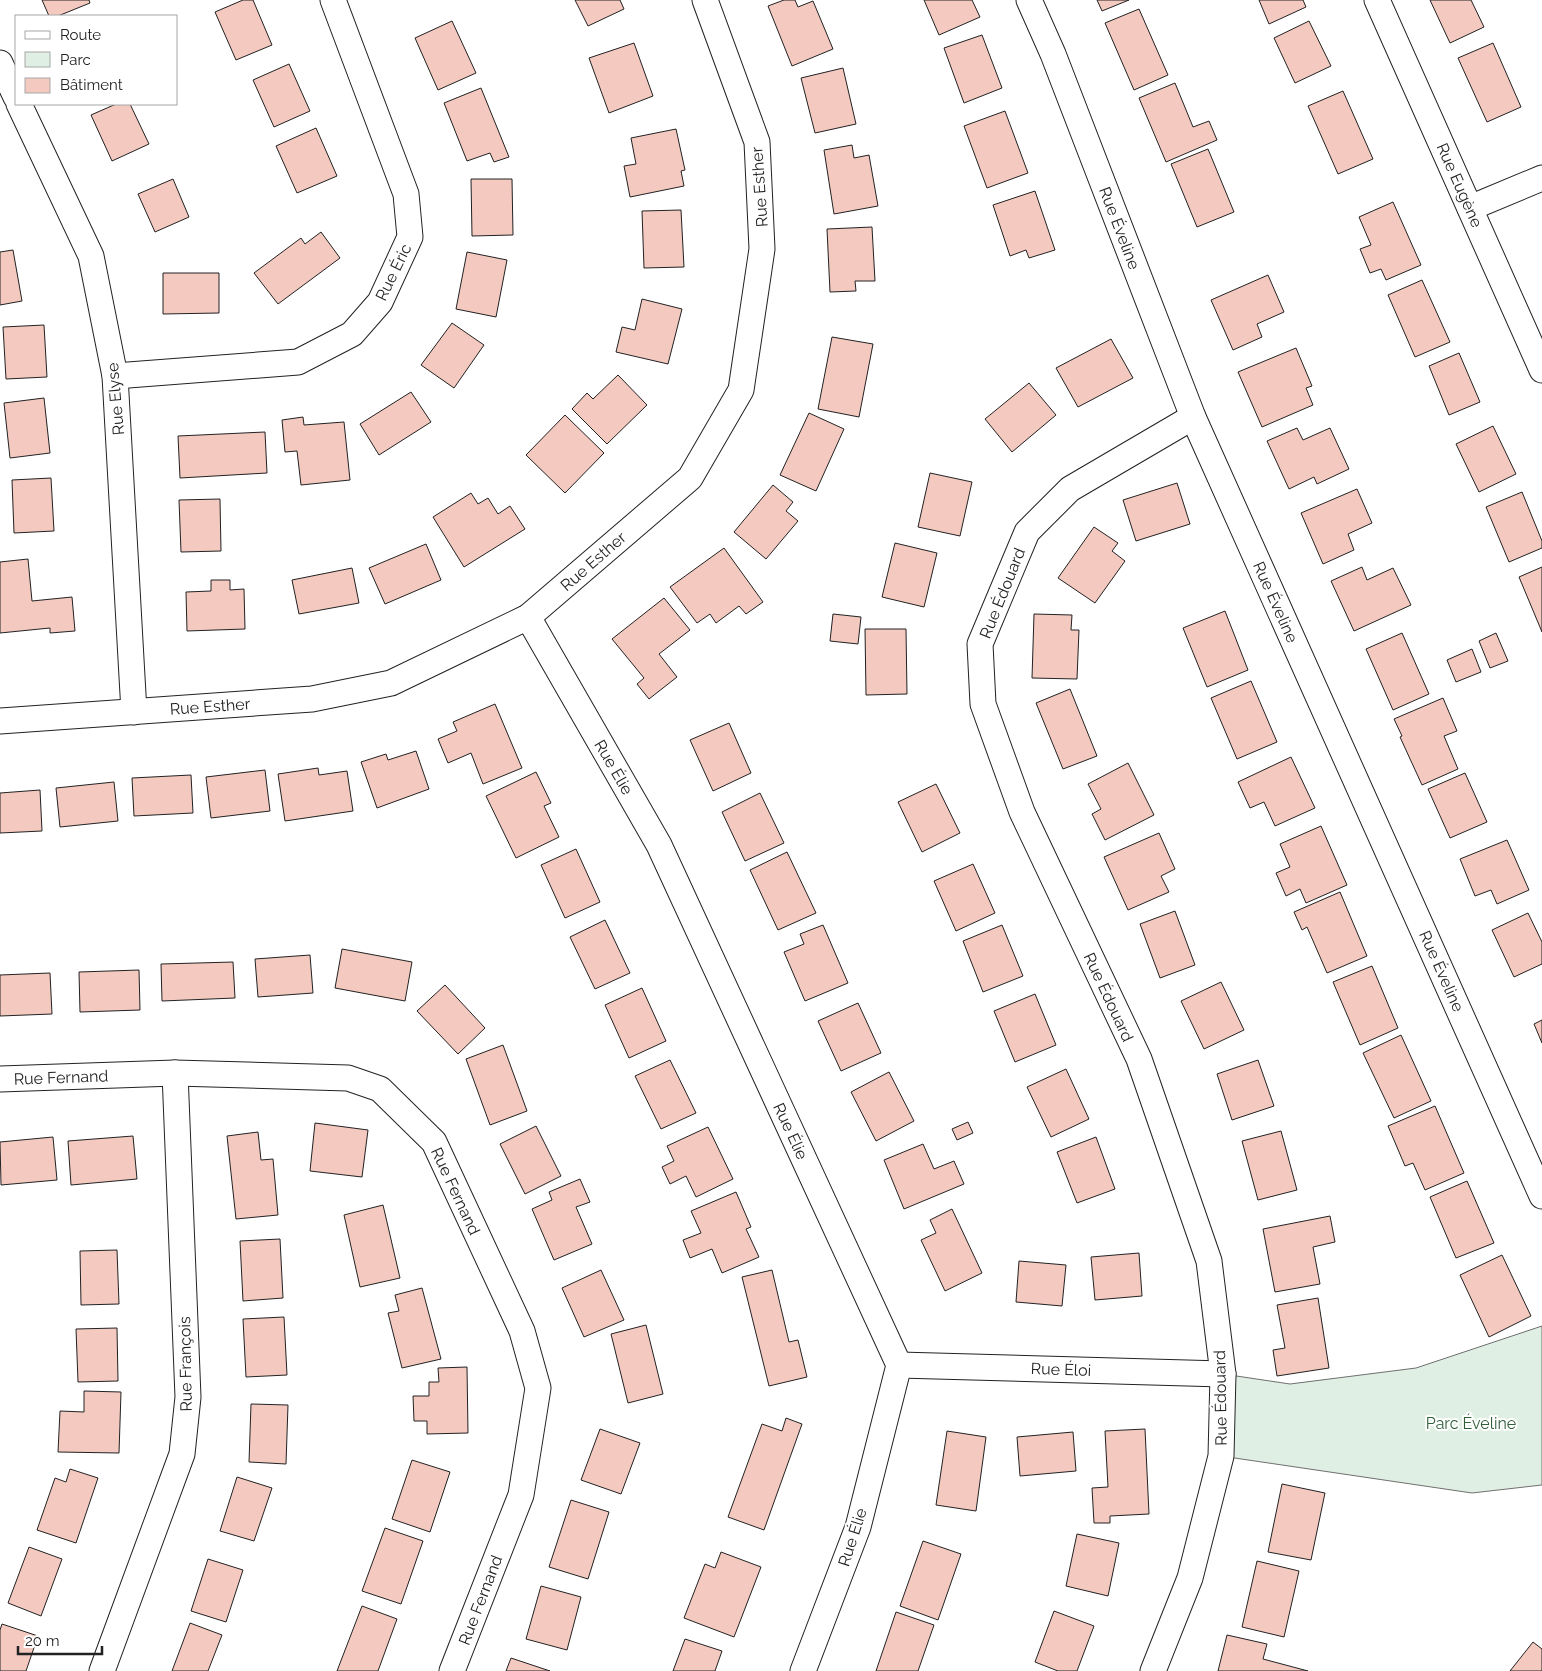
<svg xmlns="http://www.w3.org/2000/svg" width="1542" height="1671" font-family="Raleway,sans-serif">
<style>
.green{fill:#e0efe3;stroke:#6f6f6f}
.building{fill:#f3c9c0;stroke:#222}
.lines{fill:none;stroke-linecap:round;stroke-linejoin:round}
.minor-casing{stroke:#222;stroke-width:27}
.minor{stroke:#fff;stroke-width:25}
.labels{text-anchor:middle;stroke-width:4;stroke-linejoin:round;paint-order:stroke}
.street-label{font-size:16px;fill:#222;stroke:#fff}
.park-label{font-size:16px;fill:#2f5e38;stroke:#fff}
</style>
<rect width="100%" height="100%" fill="#fff"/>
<!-- green -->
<polygon class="green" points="1542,1326 1542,1485 1472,1493 1221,1456 1223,1374 1290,1384 1416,1368"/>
<!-- building -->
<g class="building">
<polygon points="42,0 89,0 90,3 58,16 49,16"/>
<polygon points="243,0 253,0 272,45 236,60 215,12"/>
<polygon points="575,0 620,0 624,9 588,26"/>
<polygon points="784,0 795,0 798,7 813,1 833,49 792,66 768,6"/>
<polygon points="924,0 972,0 980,17 939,35"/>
<polygon points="1097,0 1129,0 1102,11"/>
<polygon points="1259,0 1303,0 1306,7 1269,24"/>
<polygon points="1430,0 1471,0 1484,27 1450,43"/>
<polygon points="1139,9 1168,75 1134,90 1105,23"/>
<polygon points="452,21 476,73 438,90 415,38"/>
<polygon points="1309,21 1331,66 1295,83 1274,38"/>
<polygon points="982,35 1002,88 964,103 944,48"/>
<polygon points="634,43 653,96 609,113 589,58"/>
<polygon points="1493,43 1521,107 1487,122 1458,58"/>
<polygon points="289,64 310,111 274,127 253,80"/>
<polygon points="843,68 856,124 815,133 801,78"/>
<polygon points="1175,83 1193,127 1209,121 1217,140 1166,162 1139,98"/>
<polygon points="481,88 509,157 494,162 490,153 467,161 444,103"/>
<polygon points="1343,91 1373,159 1338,174 1308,106"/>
<polygon points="116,104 130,104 149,144 112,161 91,115"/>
<polygon points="1005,111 1028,173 987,188 964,126"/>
<polygon points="316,128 337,176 297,193 276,146"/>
<polygon points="676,129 685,170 681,171 684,186 630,197 624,166 636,164 631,138"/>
<polygon points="852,145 854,158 869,155 878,206 834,214 824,150"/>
<polygon points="1208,149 1234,212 1197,227 1171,164"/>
<polygon points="173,179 189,217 155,232 138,194"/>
<polygon points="471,179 512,179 513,235 472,236"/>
<polygon points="1035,191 1055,250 1029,258 1026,250 1010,256 993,205"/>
<polygon points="1393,202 1421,265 1386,280 1381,269 1370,273 1360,249 1371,245 1359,217"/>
<polygon points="681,210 684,267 644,268 642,211"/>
<polygon points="872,227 875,281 855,281 856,291 830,292 827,229"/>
<polygon points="321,232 340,258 278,304 254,273 301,238 305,244"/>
<polygon points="13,250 22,301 0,305 0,252"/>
<polygon points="467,252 507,260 496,317 456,309"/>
<polygon points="163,273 219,273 219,313 163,314"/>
<polygon points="1268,275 1284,312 1257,324 1262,337 1233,350 1211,300"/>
<polygon points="1422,280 1450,342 1415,357 1388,295"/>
<polygon points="642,299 682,309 668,364 616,352 622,327 635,330"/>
<polygon points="452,323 484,345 454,388 421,365"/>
<polygon points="44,325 47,377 6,379 3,327"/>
<polygon points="832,337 873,344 859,417 818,409"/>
<polygon points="1111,339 1133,378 1078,407 1056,368"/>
<polygon points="1296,348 1312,386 1306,388 1313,405 1262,427 1238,372"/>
<polygon points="1459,353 1480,402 1449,415 1429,366"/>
<polygon points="618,375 647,405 607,444 572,409 587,393 593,399"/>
<polygon points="1029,383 1056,415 1012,452 985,419"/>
<polygon points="411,392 431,422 379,455 360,424"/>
<polygon points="44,398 50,453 10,458 4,403"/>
<polygon points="809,413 844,429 816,491 780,475"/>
<polygon points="565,415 604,453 565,493 526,455"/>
<polygon points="303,417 304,425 344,422 350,480 301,485 297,451 285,452 282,420"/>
<polygon points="1493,426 1516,474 1479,492 1456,444"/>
<polygon points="1297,428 1303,440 1330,428 1349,469 1317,484 1314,477 1289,489 1267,441"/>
<polygon points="265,432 267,473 180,478 178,436"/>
<polygon points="930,473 972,482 960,536 918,527"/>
<polygon points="51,478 54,531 14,533 12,480"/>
<polygon points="1177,483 1190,524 1136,541 1123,500"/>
<polygon points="773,485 793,502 786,511 798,521 766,559 734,532"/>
<polygon points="1357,489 1372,523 1348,534 1354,550 1323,564 1301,513"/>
<polygon points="1522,492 1542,541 1542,548 1509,562 1486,507"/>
<polygon points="471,493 478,504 488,498 498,514 510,506 525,529 464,567 433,517"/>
<polygon points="220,499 221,551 181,552 179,500"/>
<polygon points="1094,527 1118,543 1112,551 1125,561 1095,603 1058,578"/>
<polygon points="895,543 937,553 924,607 882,597"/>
<polygon points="426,544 441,580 385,604 369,568"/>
<polygon points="724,548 763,602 746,614 739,606 716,623 710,614 697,623 670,587"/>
<polygon points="28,559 32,601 72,597 75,631 50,633 50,628 0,633 0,562"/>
<polygon points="1362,567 1367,580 1393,568 1411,605 1354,631 1331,581"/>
<polygon points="1542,567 1542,632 1519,577"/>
<polygon points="352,568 359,603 299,614 292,580"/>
<polygon points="211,580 230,580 230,590 244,589 245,629 187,631 186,592 211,591"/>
<polygon points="664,598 690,630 659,654 677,677 649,699 637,684 644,678 612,639"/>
<polygon points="1225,611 1248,670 1207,687 1183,628"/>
<polygon points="833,614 861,617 858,644 830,641"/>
<polygon points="1034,614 1072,615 1071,630 1079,630 1077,679 1032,678"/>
<polygon points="865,629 906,629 907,694 866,695"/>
<polygon points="1402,633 1429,694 1393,710 1366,649"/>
<polygon points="1496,633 1508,661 1490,668 1479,641"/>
<polygon points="1472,649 1481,672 1456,682 1447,660"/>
<polygon points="1251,681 1277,742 1237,759 1211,698"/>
<polygon points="1070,689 1097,756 1063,769 1036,703"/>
<polygon points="1443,698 1457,731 1444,736 1458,769 1422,785 1400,737 1402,736 1394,719"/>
<polygon points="495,704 522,768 483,784 471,753 448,763 438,739 457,731 453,722"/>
<polygon points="729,723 751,773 713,791 690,740"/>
<polygon points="416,751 429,789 377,808 361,762 386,754 388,760"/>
<polygon points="1291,757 1315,808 1275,826 1264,802 1250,808 1238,782"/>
<polygon points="1128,763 1154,815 1105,840 1092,814 1101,809 1088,784"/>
<polygon points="318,768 319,775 347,771 353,811 285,821 278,774"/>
<polygon points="265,770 270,811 211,818 206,777"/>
<polygon points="536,772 551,803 544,806 559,837 516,858 486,796"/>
<polygon points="1465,773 1487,822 1450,838 1428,789"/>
<polygon points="191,775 193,813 134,816 132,778"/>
<polygon points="114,782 118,821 60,827 56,788"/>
<polygon points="936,784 960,833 922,852 898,802"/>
<polygon points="40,790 42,831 0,833 0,793"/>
<polygon points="760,793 784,843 745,861 722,812"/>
<polygon points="1321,826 1347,885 1306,903 1300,889 1286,896 1276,873 1290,867 1280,844"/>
<polygon points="1159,833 1175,869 1161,876 1169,892 1128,910 1104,857"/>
<polygon points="1507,840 1529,890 1497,904 1491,890 1475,896 1460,859"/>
<polygon points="576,849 600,902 565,918 541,865"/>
<polygon points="787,852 816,913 778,930 750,870"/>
<polygon points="973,864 995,913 956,931 934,881"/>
<polygon points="1340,892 1367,956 1327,973 1307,927 1302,930 1294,912"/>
<polygon points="1175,911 1195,965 1160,978 1140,924"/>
<polygon points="1528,913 1542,942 1542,964 1514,977 1492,930"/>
<polygon points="605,920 630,973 595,989 570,937"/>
<polygon points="823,925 848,983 805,1001 784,952 804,944 800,934"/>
<polygon points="1002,925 1023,976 983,992 963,941"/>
<polygon points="342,949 412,962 405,1001 335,988"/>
<polygon points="310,955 313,993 258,997 255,959"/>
<polygon points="233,962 235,998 162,1001 161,964"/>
<polygon points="1372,966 1398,1028 1360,1045 1333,982"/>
<polygon points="139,970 140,1010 80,1012 79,972"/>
<polygon points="50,973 52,1014 0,1016 0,975"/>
<polygon points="1221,982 1244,1030 1204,1049 1181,1001"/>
<polygon points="445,985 485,1028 458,1054 417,1011"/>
<polygon points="642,988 666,1041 629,1058 605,1005"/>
<polygon points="1035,994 1056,1045 1015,1062 994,1011"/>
<polygon points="858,1003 881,1053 841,1071 818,1021"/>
<polygon points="1542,1020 1542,1043 1534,1024"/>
<polygon points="1401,1035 1431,1101 1394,1118 1363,1053"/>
<polygon points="503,1045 527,1111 490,1125 466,1059"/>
<polygon points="670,1060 696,1113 661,1129 635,1076"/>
<polygon points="1258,1060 1274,1106 1232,1120 1217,1074"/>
<polygon points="1066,1069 1089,1119 1051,1137 1027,1087"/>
<polygon points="889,1072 914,1121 876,1141 851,1092"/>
<polygon points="1435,1106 1464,1173 1425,1190 1413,1163 1405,1166 1388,1126"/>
<polygon points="968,1122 973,1133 957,1140 952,1129"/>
<polygon points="315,1123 368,1130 362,1177 310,1171"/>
<polygon points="536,1126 561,1176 525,1194 500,1144"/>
<polygon points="708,1127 733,1179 696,1197 686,1176 670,1184 662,1167 674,1161 667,1146"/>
<polygon points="1281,1131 1297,1190 1258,1200 1242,1141"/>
<polygon points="258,1132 261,1160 273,1159 278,1215 236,1219 227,1136"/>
<polygon points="133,1136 137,1179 71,1185 68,1141"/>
<polygon points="53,1137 57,1180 1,1185 0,1142"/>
<polygon points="1096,1137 1115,1189 1077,1203 1057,1152"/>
<polygon points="923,1144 934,1169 954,1161 964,1184 904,1209 884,1160"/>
<polygon points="580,1179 590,1202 576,1207 592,1244 554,1260 532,1209 552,1200 549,1192"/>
<polygon points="1467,1181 1494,1243 1456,1258 1430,1197"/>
<polygon points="736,1192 751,1227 746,1229 759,1257 722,1273 712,1249 690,1258 683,1240 701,1233 691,1211"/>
<polygon points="383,1205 400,1278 360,1287 344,1215"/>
<polygon points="952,1209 982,1273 945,1291 921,1240 936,1233 930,1220"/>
<polygon points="1330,1216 1335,1242 1313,1247 1320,1284 1275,1292 1263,1229"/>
<polygon points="280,1239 283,1298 243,1301 240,1241"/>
<polygon points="117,1250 119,1304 81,1305 80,1251"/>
<polygon points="1139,1253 1142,1296 1095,1300 1091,1257"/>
<polygon points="1502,1255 1531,1316 1489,1337 1460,1275"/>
<polygon points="1019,1261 1066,1265 1062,1306 1016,1302"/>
<polygon points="601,1270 624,1320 584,1337 562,1288"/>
<polygon points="772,1270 789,1342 798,1340 807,1377 769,1386 742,1277"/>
<polygon points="422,1288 441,1359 402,1368 388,1313 399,1311 395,1295"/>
<polygon points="1318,1298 1329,1368 1277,1376 1273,1350 1285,1348 1277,1305"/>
<polygon points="284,1317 287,1375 246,1377 243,1319"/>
<polygon points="646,1325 663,1394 628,1403 611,1334"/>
<polygon points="117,1328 118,1381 78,1382 76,1329"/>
<polygon points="467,1367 468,1433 427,1434 427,1421 414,1421 413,1396 429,1396 429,1382 439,1382 438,1368"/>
<polygon points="84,1391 121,1392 119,1453 58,1452 60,1411 84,1412"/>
<polygon points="251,1404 288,1405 286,1464 249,1462"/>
<polygon points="786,1418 802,1424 764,1530 728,1517 762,1424 782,1431"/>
<polygon points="600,1429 640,1443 621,1494 581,1480"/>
<polygon points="1145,1429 1149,1514 1110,1516 1110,1523 1094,1523 1092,1488 1108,1487 1105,1431"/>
<polygon points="947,1431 986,1437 976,1511 936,1505"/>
<polygon points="1073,1432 1076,1471 1020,1476 1017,1437"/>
<polygon points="412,1460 450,1472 430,1532 392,1519"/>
<polygon points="70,1469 98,1478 76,1543 37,1530 55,1478 66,1482"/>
<polygon points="237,1477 272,1488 254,1541 220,1531"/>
<polygon points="1282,1484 1325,1493 1311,1560 1268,1552"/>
<polygon points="571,1500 609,1512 588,1579 549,1567"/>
<polygon points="385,1528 423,1541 401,1604 362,1591"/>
<polygon points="1077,1534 1119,1543 1108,1596 1066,1586"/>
<polygon points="923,1541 961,1554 938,1620 900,1606"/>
<polygon points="29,1547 62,1559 41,1616 8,1603"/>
<polygon points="721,1552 761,1567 734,1637 684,1618 705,1564 715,1568"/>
<polygon points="208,1559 243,1570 226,1622 191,1611"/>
<polygon points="1257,1561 1299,1571 1284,1637 1242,1627"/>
<polygon points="541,1586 581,1597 567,1650 526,1639"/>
<polygon points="362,1606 397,1619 378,1671 337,1671"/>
<polygon points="1054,1611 1094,1626 1077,1671 1058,1671 1035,1662"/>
<polygon points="896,1612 934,1625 918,1671 876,1671"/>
<polygon points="190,1623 222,1635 208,1671 172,1671"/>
<polygon points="2,1624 38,1636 26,1671 0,1671 0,1630"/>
<polygon points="1227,1635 1267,1644 1263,1659 1308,1671 1218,1671"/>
<polygon points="685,1639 722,1651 715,1671 673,1671"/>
<polygon points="1533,1642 1542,1649 1542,1671 1510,1671"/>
<polygon points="511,1658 550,1671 506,1671"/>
</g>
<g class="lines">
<defs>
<g id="minor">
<polyline points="1029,0 1053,54 1193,417 1542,1196"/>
<polyline points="1377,0 1542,370"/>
<polyline points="0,63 16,97"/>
<polyline points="19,104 91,256 115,376 134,712"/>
<polyline points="1470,208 1542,178"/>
<polyline points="115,376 298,362 352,334 380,302 410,237 406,194 333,0"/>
<polyline points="528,617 659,845 899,1365 858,1527 803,1671"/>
<polyline points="0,721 312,699 391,683 528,617 690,478 741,390 762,249 757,142 705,0"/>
<polyline points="0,1079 175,1073 348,1078 380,1089 434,1142 522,1331 538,1388 521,1495 452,1671"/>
<polyline points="899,1365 1223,1374"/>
<polyline points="102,1671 182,1454 188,1397 175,1073"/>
<polyline points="1153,1671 1190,1578 1221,1456 1223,1374 1209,1261 1139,1059 1022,812 983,704 980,644 1027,532 1070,489 1193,417"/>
</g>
</defs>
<!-- minor casing -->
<use href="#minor" class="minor-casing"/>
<!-- minor -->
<use href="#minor" class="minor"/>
</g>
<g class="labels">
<!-- street labels -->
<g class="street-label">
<text transform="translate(1460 185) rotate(66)" y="6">Rue Eugène</text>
<text transform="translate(759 187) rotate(-94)" y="6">Rue Esther</text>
<text transform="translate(1120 228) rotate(69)" y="6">Rue Éveline</text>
<text transform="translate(393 272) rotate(-64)" y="6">Rue Éric</text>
<text transform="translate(115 399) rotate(-95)" y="6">Rue Elyse</text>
<text transform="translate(593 561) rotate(-41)" y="6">Rue Esther</text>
<text transform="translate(1002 593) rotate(-68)" y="6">Rue Édouard</text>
<text transform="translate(1276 602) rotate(66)" y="6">Rue Éveline</text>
<text transform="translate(210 706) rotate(-4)" y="6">Rue Esther</text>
<text transform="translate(614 767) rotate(60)" y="6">Rue Élie</text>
<text transform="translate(1442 971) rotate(66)" y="6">Rue Éveline</text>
<text transform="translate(1109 997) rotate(65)" y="6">Rue Édouard</text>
<text transform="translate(61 1077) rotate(-2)" y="6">Rue Fernand</text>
<text transform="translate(791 1131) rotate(65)" y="6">Rue Élie</text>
<text transform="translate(456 1191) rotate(65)" y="6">Rue Fernand</text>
<text transform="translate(185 1364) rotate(-91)" y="6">Rue François</text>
<text transform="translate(1061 1369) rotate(2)" y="6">Rue Éloi</text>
<text transform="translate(1220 1398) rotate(-91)" y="6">Rue Édouard</text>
<text transform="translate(852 1537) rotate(-72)" y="6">Rue Élie</text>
<text transform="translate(480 1600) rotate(-69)" y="6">Rue Fernand</text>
</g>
<!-- park labels -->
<g class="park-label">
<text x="1471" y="1429">Parc Éveline</text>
</g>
</g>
<!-- legend -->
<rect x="15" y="15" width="162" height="90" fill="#ffffff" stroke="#a7a7a7"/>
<rect x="25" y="31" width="25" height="8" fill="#ffffff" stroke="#a7a7a7"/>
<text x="60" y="40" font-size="15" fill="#222222">Route</text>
<rect x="25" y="52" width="25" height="15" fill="#e0efe3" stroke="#a7a7a7"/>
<text x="60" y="65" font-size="15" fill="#222222">Parc</text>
<rect x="25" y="78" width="25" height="15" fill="#f3c9c0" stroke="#a7a7a7"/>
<text x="60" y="90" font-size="15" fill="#222222">Bâtiment</text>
<!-- scale -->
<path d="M18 1646v8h84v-8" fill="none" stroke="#222222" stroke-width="2.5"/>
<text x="25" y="1646" font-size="15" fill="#222222" stroke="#ffffff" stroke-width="4" paint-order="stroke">20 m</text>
</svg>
